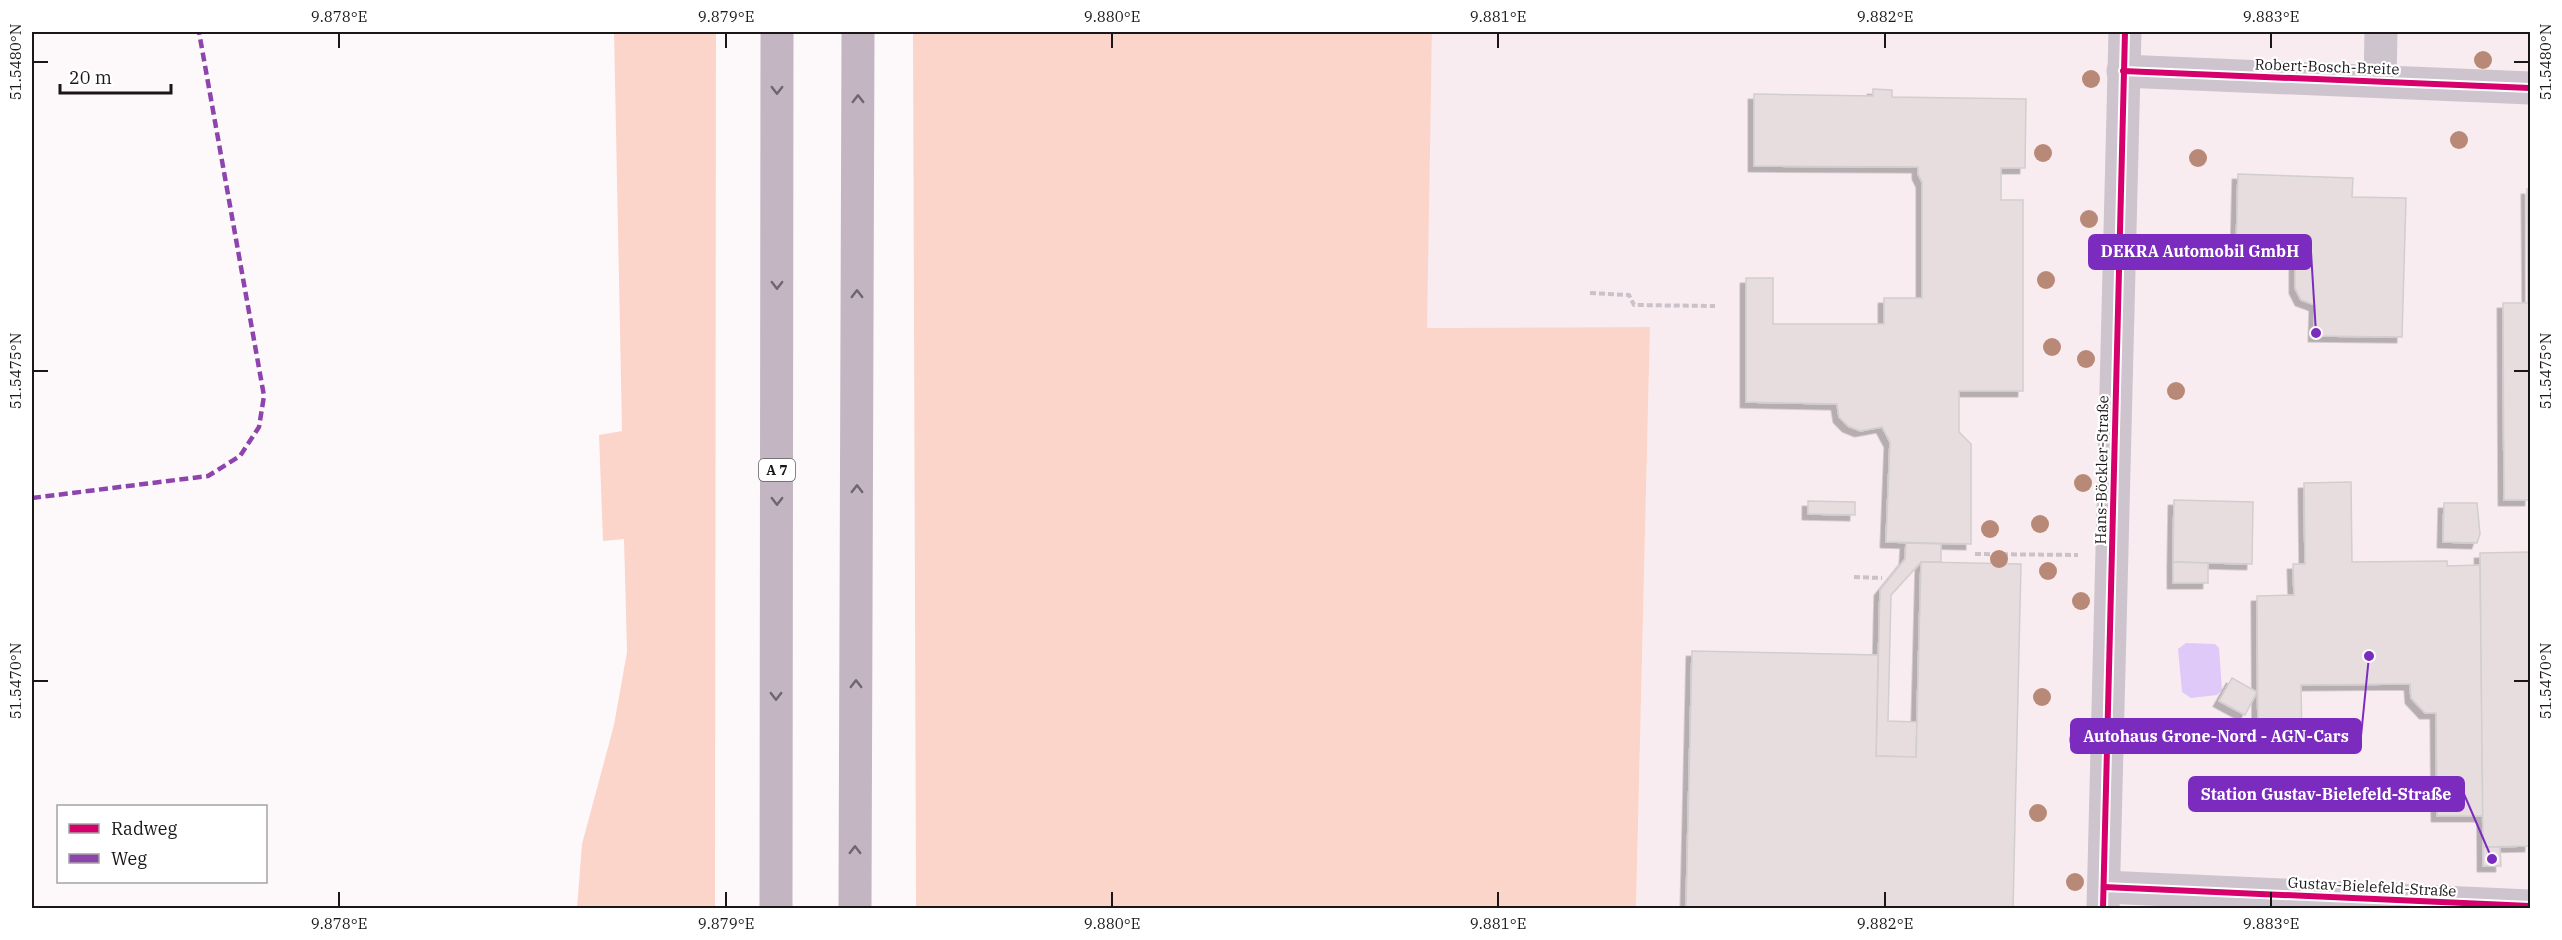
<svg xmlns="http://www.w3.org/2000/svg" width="2562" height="940" font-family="'IBM Plex Serif',serif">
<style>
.built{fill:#f8ecf1}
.green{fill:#fcd5ca}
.water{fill:#dec9f9}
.building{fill:#e7ddde;stroke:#d2cecf;stroke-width:1.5;filter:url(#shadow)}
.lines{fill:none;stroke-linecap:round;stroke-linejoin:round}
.path{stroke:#cac2c8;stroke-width:4;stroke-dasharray:6 3;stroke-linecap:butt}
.minor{stroke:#cec4ce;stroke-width:33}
.highway{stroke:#c3b6c2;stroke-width:33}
.quiet{stroke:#8e44ad;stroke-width:4.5;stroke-dasharray:9 4.5;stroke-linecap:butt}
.cycleway-casing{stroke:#fff;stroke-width:10}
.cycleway{stroke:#d6006c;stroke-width:6}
.tree{fill:#b98977}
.oneway{stroke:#6f666e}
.ticks{fill:none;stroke:#1b1719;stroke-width:2}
.labels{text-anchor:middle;stroke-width:4.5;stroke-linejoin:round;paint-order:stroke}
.shield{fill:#fff;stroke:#5f5d5e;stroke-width:1.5}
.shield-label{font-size:14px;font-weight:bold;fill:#1b1719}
.street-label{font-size:15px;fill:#1b1719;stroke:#fff}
.leader{fill:none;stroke:#7b2cbf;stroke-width:2}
.callout-dot{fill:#7b2cbf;stroke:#fff;stroke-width:2}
.callout{fill:#7b2cbf;stroke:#7b2cbf;stroke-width:2}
.callout-label{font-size:16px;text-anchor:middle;font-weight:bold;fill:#fff}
.neatline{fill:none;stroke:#1b1719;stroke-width:2}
.ticks-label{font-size:15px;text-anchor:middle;fill:#1b1719}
</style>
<defs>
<filter id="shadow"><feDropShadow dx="-5.5" dy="5.5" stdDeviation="0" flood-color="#0004"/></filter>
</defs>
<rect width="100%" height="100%" fill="#fdf9fb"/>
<!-- built -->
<polygon class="built" points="1432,32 2530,32 2530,908 1636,908 1650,327 1426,328"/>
<!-- green -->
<g class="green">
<polygon points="614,32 716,32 715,908 577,908 582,844 614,725 627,652 624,539 603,541 599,435 622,431"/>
<polygon points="913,32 1432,32 1427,328 1650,327 1636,908 916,908"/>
</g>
<!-- water -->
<polygon class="water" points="2186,643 2215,644 2219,648 2222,690 2217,695 2191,698 2182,692 2178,649"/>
<!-- building -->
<g class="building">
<polygon points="1873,89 1892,90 1892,97 2026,99 2025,168 2001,168 2001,200 2023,200 2023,391 1959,391 1959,432 1971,444 1971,544 1886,542 1890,442 1882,427 1860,431 1848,426 1839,417 1837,404 1746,402 1746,278 1773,278 1773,324 1884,324 1884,298 1922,298 1922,182 1918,174 1918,167 1754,166 1754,94 1873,96"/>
<polygon points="2238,174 2353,178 2352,197 2406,198 2402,337 2314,336 2315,305 2301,300 2295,288 2295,256 2236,254"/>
<polygon points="2527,189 2530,189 2530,303 2528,303"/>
<polygon points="2503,303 2530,303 2530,500 2504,500"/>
<polygon points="2351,482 2352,562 2447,561 2447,566 2480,565 2483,816 2437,816 2436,713 2425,713 2411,698 2410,684 2301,685 2302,746 2258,747 2257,596 2294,595 2293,564 2305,564 2304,483"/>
<polygon points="2174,500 2253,502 2252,564 2173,562"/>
<polygon points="1808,501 1855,502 1855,515 1808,514"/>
<polygon points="2444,503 2477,503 2480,534 2477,543 2443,542"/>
<polygon points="1906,543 1941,544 1941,562 1921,562 1891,595 1888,721 1917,722 1916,757 1876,756 1880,590 1905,559"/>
<polygon points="2530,552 2530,846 2483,847 2480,553"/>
<polygon points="1921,562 2021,564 2013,908 1686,908 1692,651 1878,655 1876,756 1916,757"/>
<polygon points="2173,562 2208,563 2208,583 2173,583"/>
<polygon points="2232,678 2257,692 2245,715 2219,701"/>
<polygon points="2483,847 2500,847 2501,866 2483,866"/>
</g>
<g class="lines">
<!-- path -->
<g class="path">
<polyline points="1590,293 1629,295 1634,305 1715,306"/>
<polyline points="1975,554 2078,555"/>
<polyline points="1854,577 1882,578"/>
</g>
<!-- minor -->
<g class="minor">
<polyline points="2123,71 2530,88"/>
<polyline points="2380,81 2381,32"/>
<polyline points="2104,887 2530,906"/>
<polyline points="2103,908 2125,32"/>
</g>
<!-- highway -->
<g class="highway">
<polyline points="776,908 777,32"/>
<polyline points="855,908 858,32"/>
</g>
<!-- quiet -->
<polyline class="quiet" points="32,498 208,476 240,456 259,427 264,396 199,32"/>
<defs>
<g id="cycleway">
<polyline points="2123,71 2530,88"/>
<polyline points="2104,887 2530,906"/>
<polyline points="2103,908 2125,32"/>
</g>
</defs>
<!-- cycleway casing -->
<use href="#cycleway" class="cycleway-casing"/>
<!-- cycleway -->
<use href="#cycleway" class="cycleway"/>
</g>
<!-- trees -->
<g class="tree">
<circle cx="2483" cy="60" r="9"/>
<circle cx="2091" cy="79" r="9"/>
<circle cx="2459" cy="140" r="9"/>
<circle cx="2043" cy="153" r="9"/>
<circle cx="2198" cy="158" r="9"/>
<circle cx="2089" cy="219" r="9"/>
<circle cx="2046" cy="280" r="9"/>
<circle cx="2052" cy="347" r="9"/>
<circle cx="2086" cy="359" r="9"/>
<circle cx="2176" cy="391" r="9"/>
<circle cx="2083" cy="483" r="9"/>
<circle cx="2040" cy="524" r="9"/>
<circle cx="1990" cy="529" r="9"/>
<circle cx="1999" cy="559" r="9"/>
<circle cx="2048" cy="571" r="9"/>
<circle cx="2081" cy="601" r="9"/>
<circle cx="2042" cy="697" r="9"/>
<circle cx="2078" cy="740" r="9"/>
<circle cx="2038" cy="813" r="9"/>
<circle cx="2075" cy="882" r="9"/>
</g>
<!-- one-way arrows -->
<defs><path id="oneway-chevron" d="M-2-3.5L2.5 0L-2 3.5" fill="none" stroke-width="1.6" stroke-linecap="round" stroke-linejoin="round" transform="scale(1.5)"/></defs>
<g class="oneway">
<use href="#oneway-chevron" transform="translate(777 90) rotate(90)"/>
<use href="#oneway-chevron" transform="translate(858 99) rotate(-90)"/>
<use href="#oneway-chevron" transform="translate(777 285) rotate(90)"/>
<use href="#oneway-chevron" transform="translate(857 294) rotate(-90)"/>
<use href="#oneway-chevron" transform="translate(857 489) rotate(-90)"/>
<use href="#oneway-chevron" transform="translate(777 501) rotate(90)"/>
<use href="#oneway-chevron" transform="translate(856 684) rotate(-90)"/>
<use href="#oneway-chevron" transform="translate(776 696) rotate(90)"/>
<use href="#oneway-chevron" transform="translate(855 850) rotate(-90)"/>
</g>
<!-- ticks -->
<path class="ticks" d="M339,33V48M726,33V48M1112,33V48M1498,33V48M1885,33V48M2271,33V48M33,62H48M2514,62H2529M33,371H48M2514,371H2529M33,681H48M2514,681H2529M339,892V907M726,892V907M1112,892V907M1498,892V907M1885,892V907M2271,892V907"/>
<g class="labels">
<!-- shield labels -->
<rect class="shield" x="759" y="459" width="36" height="22" rx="4.5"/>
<g class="shield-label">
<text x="777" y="475">A 7</text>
</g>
<!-- street labels -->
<g class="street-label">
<text transform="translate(2327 67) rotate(2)" y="5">Robert-Bosch-Breite</text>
<text transform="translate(2102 470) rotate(-89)" y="5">Hans-Böckler-Straße</text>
<text transform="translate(2372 887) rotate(3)" y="5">Gustav-Bielefeld-Straße</text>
</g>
</g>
<!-- callouts -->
<path class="leader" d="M2316 333L2311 252M2369 656L2361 736M2492 859L2464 794"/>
<g class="callout-dot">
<circle cx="2316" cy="333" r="6"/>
<circle cx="2369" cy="656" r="6"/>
<circle cx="2492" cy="859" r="6"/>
</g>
<g class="callout">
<rect x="2089" y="235" width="222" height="34" rx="6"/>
<rect x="2071" y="719" width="290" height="34" rx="6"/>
<rect x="2189" y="777" width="275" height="34" rx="6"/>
</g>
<g class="callout-label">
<text x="2200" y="257">DEKRA Automobil GmbH</text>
<text x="2216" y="742">Autohaus Grone-Nord - AGN-Cars</text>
<text x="2326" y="800">Station Gustav-Bielefeld-Straße</text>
</g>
<!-- border -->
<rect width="2562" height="940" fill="none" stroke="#ffffff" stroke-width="66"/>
<!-- legend -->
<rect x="57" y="805" width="210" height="78" fill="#ffffff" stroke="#a4a2a3" stroke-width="1.5"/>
<rect x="69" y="824" width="30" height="9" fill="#d6006c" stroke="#a4a2a3" stroke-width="1.5"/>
<text x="111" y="835" font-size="18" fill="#1b1719">Radweg</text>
<rect x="69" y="854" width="30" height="9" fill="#8e44ad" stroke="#a4a2a3" stroke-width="1.5"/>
<text x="111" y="865" font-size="18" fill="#1b1719">Weg</text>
<!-- scale -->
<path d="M60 84v9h111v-9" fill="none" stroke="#1b1719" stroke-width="3"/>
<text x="69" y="84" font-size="18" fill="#1b1719" stroke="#ffffff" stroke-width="4.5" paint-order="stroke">20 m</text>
<rect x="33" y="33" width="2496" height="874" class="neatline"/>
<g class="ticks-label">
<text x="339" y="22">9.878°E</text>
<text x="726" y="22">9.879°E</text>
<text x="1112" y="22">9.880°E</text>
<text x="1498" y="22">9.881°E</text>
<text x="1885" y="22">9.882°E</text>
<text x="2271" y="22">9.883°E</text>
<text transform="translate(16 62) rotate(-90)" y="5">51.5480°N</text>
<text transform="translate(2546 62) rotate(-90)" y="5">51.5480°N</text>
<text transform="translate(16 371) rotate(-90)" y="5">51.5475°N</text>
<text transform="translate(2546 371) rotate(-90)" y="5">51.5475°N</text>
<text transform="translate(16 681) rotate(-90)" y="5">51.5470°N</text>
<text transform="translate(2546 681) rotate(-90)" y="5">51.5470°N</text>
<text x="339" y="929">9.878°E</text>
<text x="726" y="929">9.879°E</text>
<text x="1112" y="929">9.880°E</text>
<text x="1498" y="929">9.881°E</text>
<text x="1885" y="929">9.882°E</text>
<text x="2271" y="929">9.883°E</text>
</g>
</svg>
